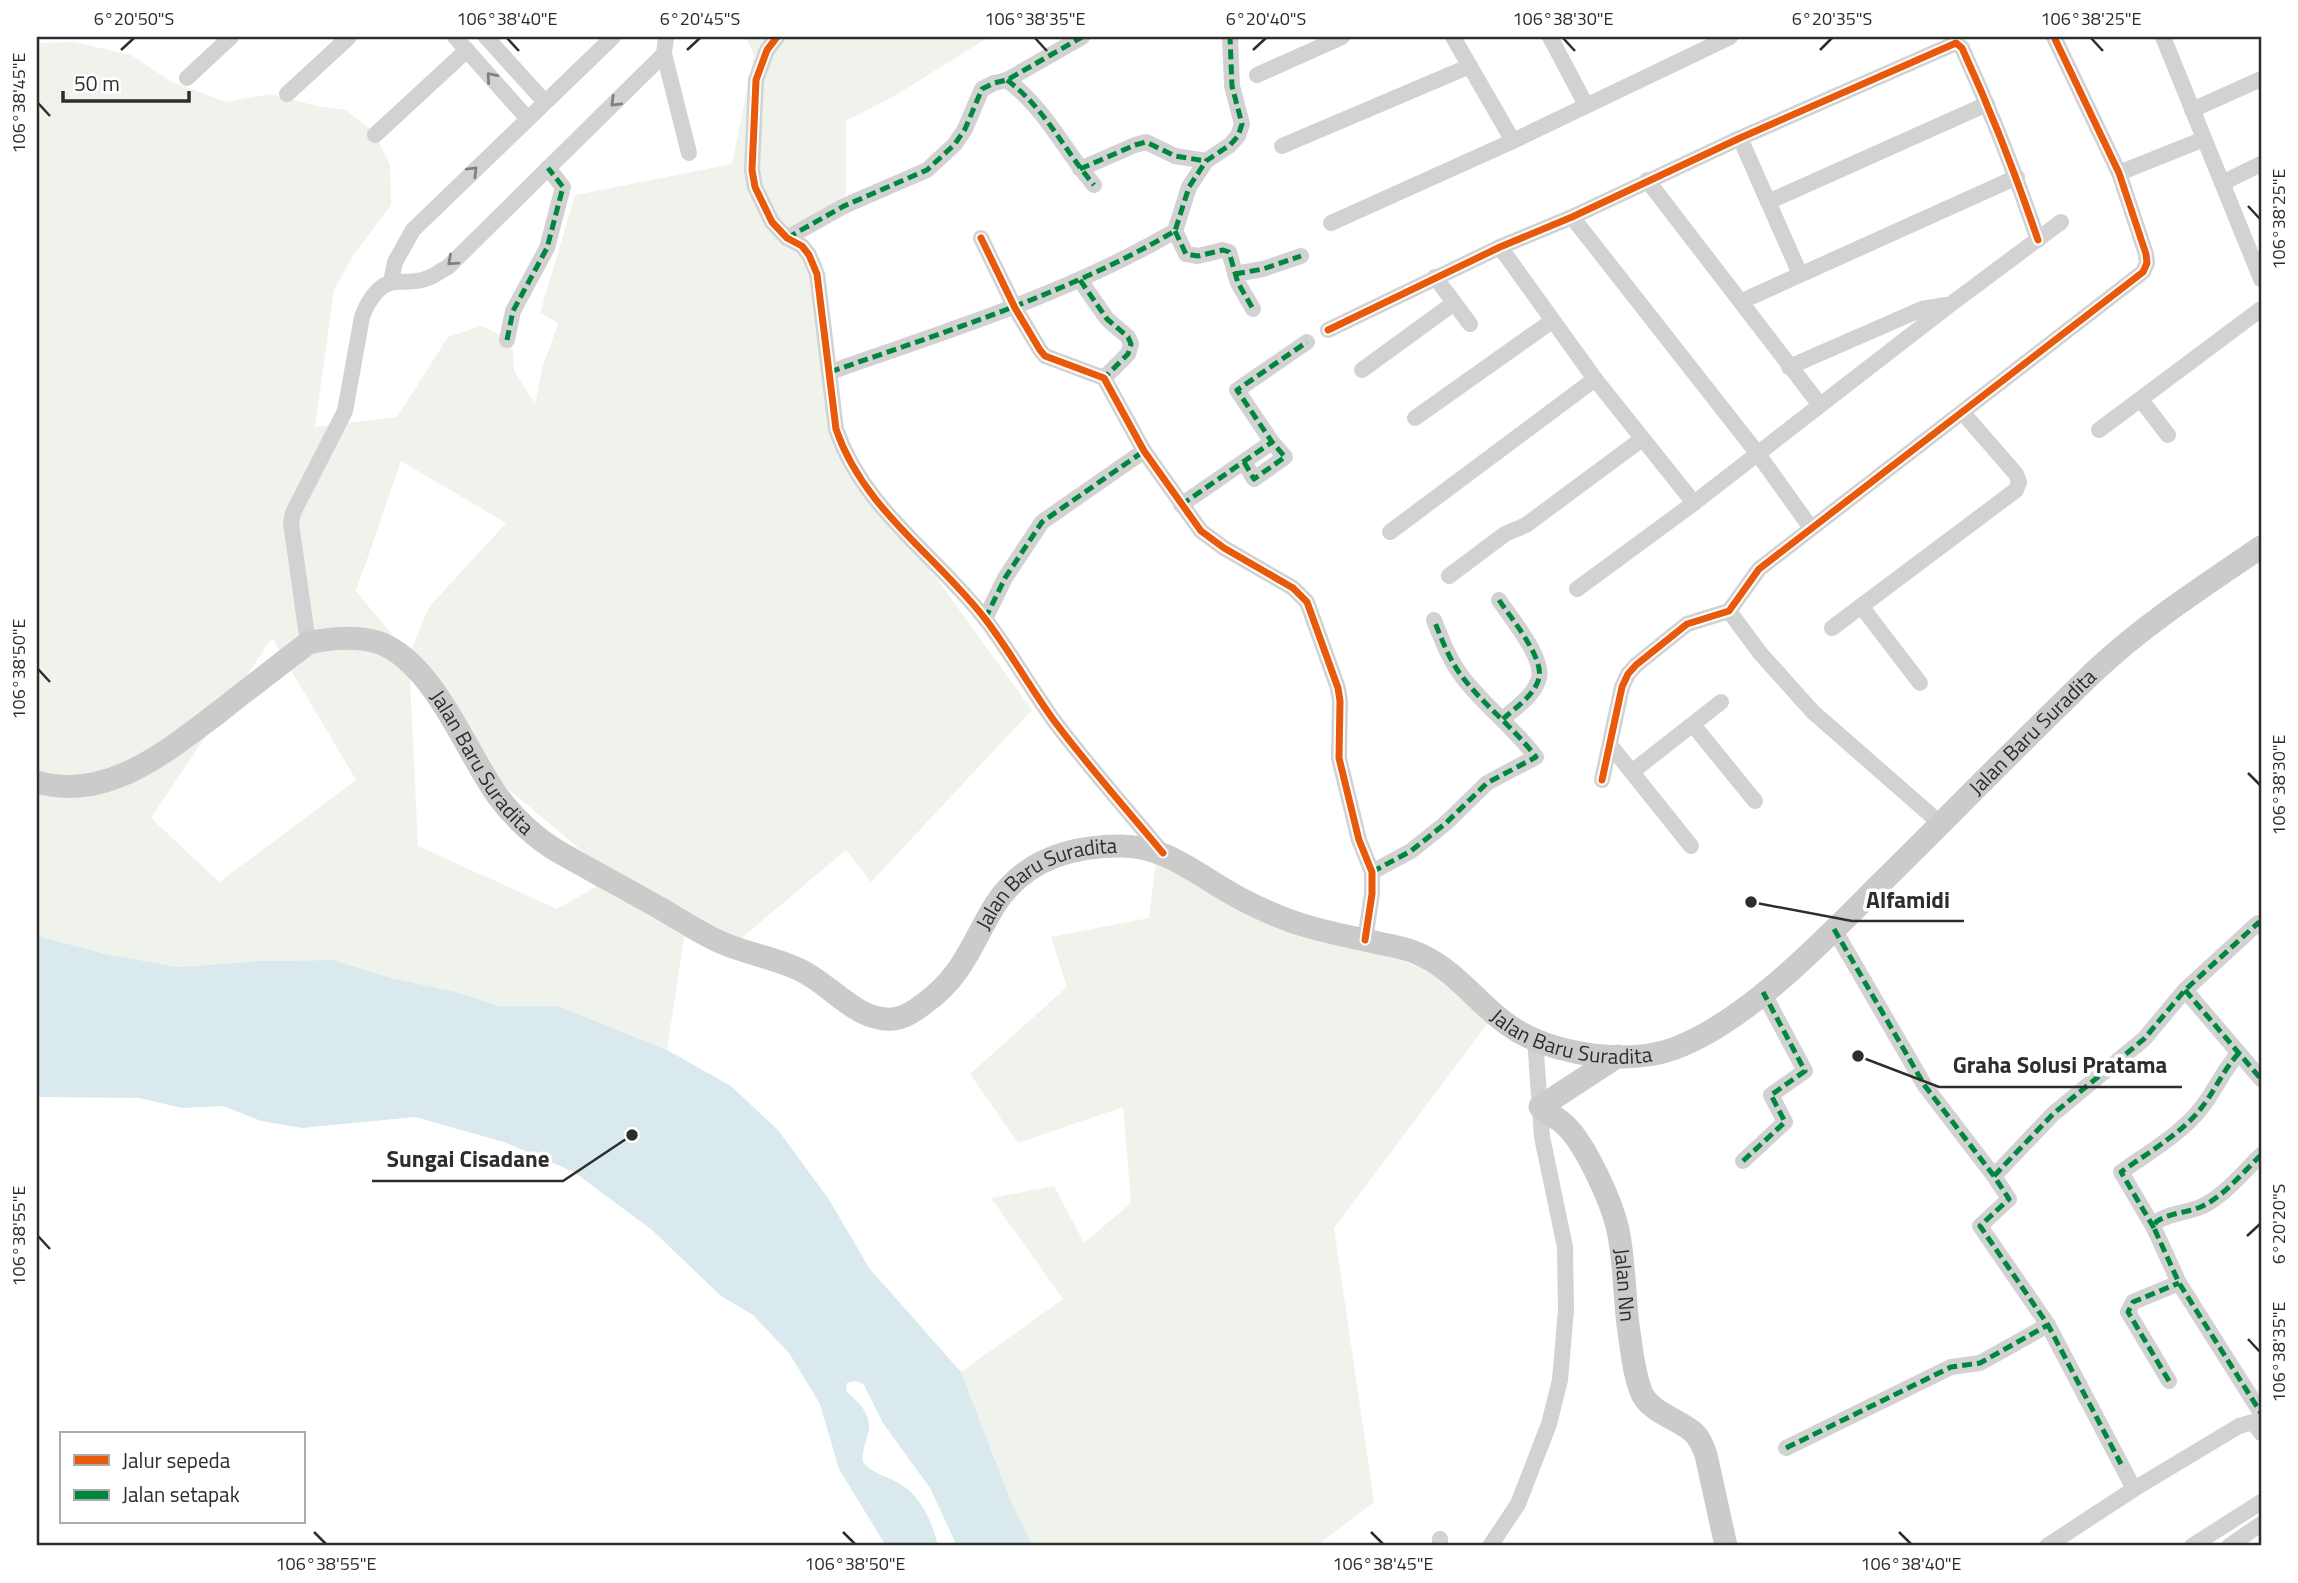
<svg xmlns="http://www.w3.org/2000/svg" width="2298" height="1583" font-family="'Titillium Web',sans-serif">
<style>
.green{fill:#f0f3ec;fill-rule:evenodd}
.water{fill:#dae9ee}
.lines{fill:none;stroke-linecap:round;stroke-linejoin:round}
.street{stroke:#d2d2d2;stroke-width:16}
.secondary{stroke:#cbcbcb;stroke-width:23}
.quiet{stroke:#00873e;stroke-width:5;stroke-dasharray:10 5;stroke-linecap:butt}
.cycleway-casing{stroke:#fff;stroke-width:11}
.cycleway{stroke:#e8590c;stroke-width:7}
.oneway{stroke:#808080}
.ticks{fill:none;stroke:#2d2d2d;stroke-width:2.5}
.labels{text-anchor:middle;stroke-width:7;stroke-linejoin:round;paint-order:stroke}
.street-label{font-size:21px;fill:#2d2d2d;stroke:#fff}
.leader{fill:none;stroke:#2d2d2d;stroke-width:2.5}
.callout-dot{fill:#2d2d2d;stroke:#fff;stroke-width:2.5}
.callout-label{font-size:23px;text-anchor:middle;font-weight:bold;fill:#2d2d2d;stroke:#fff;stroke-width:7;stroke-linejoin:round;paint-order:stroke}
.neatline{fill:none;stroke:#2d2d2d;stroke-width:2.5}
.ticks-label{font-size:18px;text-anchor:middle;fill:#2d2d2d}
</style>
<rect width="100%" height="100%" fill="#fff"/>
<!-- green -->
<g class="green">
<path d="M746,37H989L896,95L846,121V195L799,227L826,286L846,448L879,499L1032,710L871,882L846,850L731,947L686,925L667,1050L558,1006H499L456,992L391,978L333,960L259,961L181,967L110,955L37,936V43L74,42L131,55L170,81L226,102L270,94L317,106L346,110L374,132L390,165L391,205L354,254L334,290L315,427L397,417L448,337L481,326L512,340L514,371L535,404L542,369L558,323L540,313L575,195L732,164L754,56ZM401,461L506,523L429,607L409,655L356,591ZM272,638L356,780L219,882L151,818ZM409,658L481,766L613,877L557,909L418,846Z"/>
<polygon points="1158,845 1222,889 1420,968 1446,983 1491,1019 1334,1228 1374,1502 1316,1546 1033,1546 1012,1504 961,1372 1063,1299 991,1198 1054,1186 1084,1243 1131,1203 1123,1107 1018,1143 970,1074 1067,987 1051,937 1149,918"/>
</g>
<!-- water -->
<path class="water" d="M37,936L110,955L180,967L259,961L333,960L391,978L456,992L499,1006H558L667,1050L731,1086L778,1130L830,1201L869,1268L961,1372L1012,1504L1033,1546H957L930,1488L883,1423L864,1385C859,1381 854,1380 847,1383L846,1391C859,1403 873,1414 868,1434C865,1444 862,1451 863,1462C872,1473 885,1476 897,1482C921,1495 932,1521 938,1546H886L839,1469L820,1404L789,1353L753,1315L721,1296L652,1230L574,1172L504,1142L415,1117L302,1128L261,1121L223,1106L182,1108L139,1098L37,1097Z"/>
<g class="lines">
<!-- street -->
<g class="street">
<polyline points="455,37 527,118"/>
<polyline points="486,37 544,101"/>
<polyline points="666,37 664,54 689,153"/>
<path d="M777,37L767,50L756,80L752,170L755,187L772,222L787,238L802,246L809,255L817,274L836,429C863,509 937,556 986,620C1011,653 1031,689 1055,722C1089,767 1127,810 1163,853"/>
<polyline points="1453,37 1513,141"/>
<polyline points="1550,37 1586,105"/>
<polyline points="2163,37 2261,279"/>
<polyline points="1257,75 1342,37"/>
<polyline points="187,78 231,37"/>
<path d="M1007,80C1045,108 1064,150 1094,185"/>
<polyline points="287,94 349,37"/>
<polyline points="2192,110 2261,79"/>
<polyline points="375,135 467,50"/>
<polyline points="1740,138 1800,274"/>
<polyline points="1282,146 1470,66"/>
<polyline points="1080,169 1135,145 1146,142 1175,156 1206,161"/>
<polyline points="2119,173 2204,139"/>
<polyline points="1647,180 1820,405"/>
<polyline points="2222,183 2261,164"/>
<polyline points="1768,202 1987,104"/>
<polyline points="1572,217 1758,454 1811,528"/>
<polyline points="1331,223 1513,141 1730,37"/>
<polyline points="1175,231 1186,254 1198,256 1223,250 1229,252 1238,283 1253,309"/>
<polyline points="787,238 844,206 927,170 955,144 965,129 982,89 994,83 1007,80 1082,37"/>
<polyline points="981,238 1015,308 1040,350 1045,356 1104,378 1144,451 1201,531 1224,548 1293,588 1307,602 1338,688 1340,701 1339,758 1359,840 1372,872 1372,894 1365,940"/>
<polyline points="1500,247 1595,379 1694,503"/>
<polyline points="1235,274 1263,269 1301,256"/>
<polyline points="1435,277 1470,324"/>
<polyline points="1080,280 1107,319 1128,337 1131,344 1128,354 1104,378"/>
<polyline points="391,282 395,262 413,230 613,37"/>
<polyline points="1742,301 2017,177"/>
<path d="M1328,330L1500,247L1572,217L1740,138L1956,43L1962,48C1991,111 2016,175 2038,240"/>
<polyline points="507,340 513,311 547,248 563,187 548,168"/>
<polyline points="1789,367 1922,309 1946,305"/>
<polyline points="1362,370 1454,303"/>
<path d="M830,372C947,331 1067,294 1175,231L1189,187L1206,161L1230,145L1238,136L1242,124L1232,86L1230,37"/>
<polyline points="2141,400 2168,435"/>
<polyline points="1415,418 1552,321"/>
<polyline points="2099,430 2261,309"/>
<polyline points="1244,462 1254,479 1285,457 1272,442 1237,390 1307,342"/>
<polyline points="1181,505 1272,442"/>
<polyline points="1390,532 1595,379"/>
<polyline points="1449,576 1505,534 1526,525 1642,439"/>
<polyline points="1577,589 1694,503 1951,304 2061,222"/>
<path d="M1499,600C1510,617 1544,657 1539,678C1535,695 1515,708 1503,719"/>
<polyline points="1861,606 1920,683"/>
<polyline points="1729,611 1760,653 1813,712 1941,824"/>
<polyline points="985,619 1005,578 1042,522 1144,451"/>
<polyline points="1832,628 2016,490 2019,482 2016,474 1963,413"/>
<path d="M308,643L291,523L293,513L345,411L362,317C367,303 378,284 394,282C406,281 417,283 428,278C435,276 441,270 448,267L664,54"/>
<polyline points="1694,726 1755,801"/>
<polyline points="1610,745 1691,846"/>
<polyline points="1633,771 1721,702"/>
<polyline points="1602,780 1622,687 1628,674 1636,665 1687,624 1729,611 1759,569 2143,272 2147,263 2146,254 2119,173 2054,37"/>
<path d="M1372,872L1411,851L1446,823L1487,783L1536,757C1514,728 1485,706 1464,679C1450,662 1442,640 1434,620"/>
<polyline points="1834,929 1925,1086 1994,1176 2009,1199 1980,1226 2048,1325 2134,1489"/>
<polyline points="2185,990 2261,1079"/>
<path d="M2261,1155C2243,1172 2222,1199 2198,1208C2184,1213 2169,1213 2156,1222L2154,1228L2179,1283L2261,1413"/>
<polyline points="1743,1161 1785,1122 1771,1095 1805,1071 1763,992"/>
<polyline points="1994,1176 2053,1114 2144,1039 2185,990 2258,923 2261,927"/>
<path d="M2154,1228L2121,1172C2146,1154 2184,1132 2202,1107C2216,1089 2223,1070 2239,1053"/>
<polyline points="2169,1381 2128,1312 2133,1302 2179,1283"/>
<polyline points="1786,1448 1951,1367 1980,1363 2048,1325"/>
<polyline points="1440,1546 1440,1539"/>
<polyline points="1490,1546 1518,1504 1549,1424 1560,1380 1566,1310 1565,1247 1542,1137 1535,1039"/>
<polyline points="2047,1546 2134,1489 2239,1426 2253,1422 2261,1433"/>
<polyline points="2192,1546 2261,1502"/>
<polyline points="2229,1546 2261,1524"/>
</g>
<!-- secondary -->
<g class="secondary">
<path id="s1" d="M37,782C107,802 167,751 219,712C248,689 278,666 308,643C331,638 356,635 380,643C434,664 465,750 497,795C512,816 536,839 559,852C594,872 630,891 665,911C682,921 700,933 718,941C743,953 772,957 798,969C829,982 856,1022 893,1019C905,1018 916,1010 925,1003C963,976 972,942 995,905C1023,861 1070,846 1120,846C1156,846 1180,862 1209,880C1229,893 1251,905 1273,914C1307,929 1343,935 1378,943C1394,946 1410,949 1425,957C1461,975 1484,1012 1519,1032C1560,1055 1628,1065 1673,1049C1747,1022 1825,939 1880,884C1952,813 2023,740 2096,670C2146,623 2204,586 2261,547"/>
<path id="s2" d="M1618,1056L1540,1107C1548,1113 1559,1119 1566,1126C1586,1145 1612,1203 1618,1230C1625,1263 1624,1298 1629,1332C1632,1352 1634,1375 1642,1394C1651,1412 1678,1419 1693,1432C1700,1438 1703,1447 1706,1455L1726,1546"/>
</g>
<!-- quiet -->
<g class="quiet">
<path d="M1007,80C1045,108 1064,150 1094,185"/>
<polyline points="1080,169 1135,145 1146,142 1175,156 1206,161"/>
<polyline points="1175,231 1186,254 1198,256 1223,250 1229,252 1238,283 1253,309"/>
<polyline points="787,238 844,206 927,170 955,144 965,129 982,89 994,83 1007,80 1082,37"/>
<polyline points="1235,274 1263,269 1301,256"/>
<polyline points="1080,280 1107,319 1128,337 1131,344 1128,354 1104,378"/>
<polyline points="507,340 513,311 547,248 563,187 548,168"/>
<path d="M830,372C947,331 1067,294 1175,231L1189,187L1206,161L1230,145L1238,136L1242,124L1232,86L1230,37"/>
<polyline points="1244,462 1254,479 1285,457 1272,442 1237,390 1307,342"/>
<polyline points="1181,505 1272,442"/>
<path d="M1499,600C1510,617 1544,657 1539,678C1535,695 1515,708 1503,719"/>
<polyline points="985,619 1005,578 1042,522 1144,451"/>
<path d="M1372,872L1411,851L1446,823L1487,783L1536,757C1514,728 1485,706 1464,679C1450,662 1442,640 1434,620"/>
<polyline points="1834,929 1925,1086 1994,1176 2009,1199 1980,1226 2048,1325 2121,1464"/>
<polyline points="2185,990 2261,1079"/>
<path d="M2261,1155C2243,1172 2222,1199 2198,1208C2184,1213 2169,1213 2156,1222L2154,1228L2179,1283L2261,1413"/>
<polyline points="1743,1161 1785,1122 1771,1095 1805,1071 1763,992"/>
<polyline points="1994,1176 2053,1114 2144,1039 2185,990 2258,923 2261,927"/>
<path d="M2154,1228L2121,1172C2146,1154 2184,1132 2202,1107C2216,1089 2223,1070 2239,1053"/>
<polyline points="2169,1381 2128,1312 2133,1302 2179,1283"/>
<polyline points="1786,1448 1951,1367 1980,1363 2048,1325"/>
</g>
<defs>
<g id="cycleway">
<path d="M777,37L767,50L756,80L752,170L755,187L772,222L787,238L802,246L809,255L817,274L836,429C863,509 937,556 986,620C1011,653 1031,689 1055,722C1089,767 1127,810 1163,853"/>
<polyline points="981,238 1015,308 1040,350 1045,356 1104,378 1144,451 1201,531 1224,548 1293,588 1307,602 1338,688 1340,701 1339,758 1359,840 1372,872 1372,894 1365,940"/>
<path d="M1328,330L1500,247L1572,217L1740,138L1956,43L1962,48C1991,111 2016,175 2038,240"/>
<polyline points="1602,780 1622,687 1628,674 1636,665 1687,624 1729,611 1759,569 2143,272 2147,263 2146,254 2119,173 2054,37"/>
</g>
</defs>
<!-- cycleway casing -->
<use href="#cycleway" class="cycleway-casing"/>
<!-- cycleway -->
<use href="#cycleway" class="cycleway"/>
</g>
<!-- one-way arrows -->
<defs><path id="oneway-chevron" d="M-2-3.5L2.5 0L-2 3.5" fill="none" stroke-width="1.6" stroke-linecap="round" stroke-linejoin="round" transform="scale(1.75)"/></defs>
<g class="oneway">
<use href="#oneway-chevron" transform="translate(491 77) rotate(-131)"/>
<use href="#oneway-chevron" transform="translate(615 102) rotate(136)"/>
<use href="#oneway-chevron" transform="translate(473 171) rotate(-45)"/>
<use href="#oneway-chevron" transform="translate(452 261) rotate(138)"/>
</g>
<!-- ticks -->
<path class="ticks" d="M507,38L519,51M1035,38L1047,51M1563,38L1575,51M2091,38L2103,51M121,50L134,38M687,50L700,38M1253,50L1266,38M1820,50L1832,38M38,103L50,116M2248,206L2260,219M38,669L50,682M2248,773L2260,785M38,1236L50,1249M2247,1236L2260,1224M2248,1339L2260,1352M314,1532L326,1544M843,1532L855,1544M1371,1532L1383,1544M1899,1532L1911,1544"/>
<g class="labels">
<!-- street labels -->
<g class="street-label">
<text dy="7" stroke="none"><textPath href="#s1" startOffset="2436">Jalan Baru Suradita</textPath></text>
<text dy="7" stroke="none"><textPath href="#s1" startOffset="548">Jalan Baru Suradita</textPath></text>
<text dy="7" stroke="none"><textPath href="#s1" startOffset="1260">Jalan Baru Suradita</textPath></text>
<text dy="7" stroke="none"><textPath href="#s1" startOffset="1848">Jalan Baru Suradita</textPath></text>
<text dy="7" stroke="none"><textPath href="#s2" startOffset="298">Jalan Nn</textPath></text>
</g>
</g>
<!-- callouts -->
<path class="leader" d="M1751 902L1852 921H1964M1858 1056L1939 1087H2182M632 1135L563 1181H372"/>
<g class="callout-dot">
<circle cx="1751" cy="902" r="7"/>
<circle cx="1858" cy="1056" r="7"/>
<circle cx="632" cy="1135" r="7"/>
</g>
<g class="callout-label">
<text x="1908" y="908">Alfamidi</text>
<text x="2060" y="1073">Graha Solusi Pratama</text>
<text x="468" y="1167">Sungai Cisadane</text>
</g>
<!-- border -->
<rect width="2298" height="1583" fill="none" stroke="#ffffff" stroke-width="77"/>
<!-- legend -->
<rect x="60" y="1432" width="245" height="91" fill="#ffffff" stroke="#ababab" stroke-width="2"/>
<rect x="74" y="1455" width="35" height="10" fill="#e8590c" stroke="#ababab" stroke-width="2"/>
<text x="122" y="1468" font-size="21" fill="#2d2d2d">Jalur sepeda</text>
<rect x="74" y="1490" width="35" height="10" fill="#00873e" stroke="#ababab" stroke-width="2"/>
<text x="122" y="1502" font-size="21" fill="#2d2d2d">Jalan setapak</text>
<!-- scale -->
<path d="M63 91v10h126v-10" fill="none" stroke="#2d2d2d" stroke-width="3.5"/>
<text x="74" y="91" font-size="21" fill="#2d2d2d" stroke="#ffffff" stroke-width="5" paint-order="stroke">50 m</text>
<rect x="38" y="38" width="2222" height="1506" class="neatline"/>
<g class="ticks-label">
<text x="134" y="25">6°20'50"S</text>
<text x="507" y="25">106°38'40"E</text>
<text x="700" y="25">6°20'45"S</text>
<text x="1035" y="25">106°38'35"E</text>
<text x="1266" y="25">6°20'40"S</text>
<text x="1563" y="25">106°38'30"E</text>
<text x="1832" y="25">6°20'35"S</text>
<text x="2091" y="25">106°38'25"E</text>
<text transform="translate(19 103) rotate(-90)" y="6">106°38'45"E</text>
<text transform="translate(2279 219) rotate(-90)" y="6">106°38'25"E</text>
<text transform="translate(19 669) rotate(-90)" y="6">106°38'50"E</text>
<text transform="translate(2279 785) rotate(-90)" y="6">106°38'30"E</text>
<text transform="translate(2279 1224) rotate(-90)" y="6">6°20'20"S</text>
<text transform="translate(19 1236) rotate(-90)" y="6">106°38'55"E</text>
<text transform="translate(2279 1352) rotate(-90)" y="6">106°38'35"E</text>
<text x="326" y="1570">106°38'55"E</text>
<text x="855" y="1570">106°38'50"E</text>
<text x="1383" y="1570">106°38'45"E</text>
<text x="1911" y="1570">106°38'40"E</text>
</g>
</svg>
